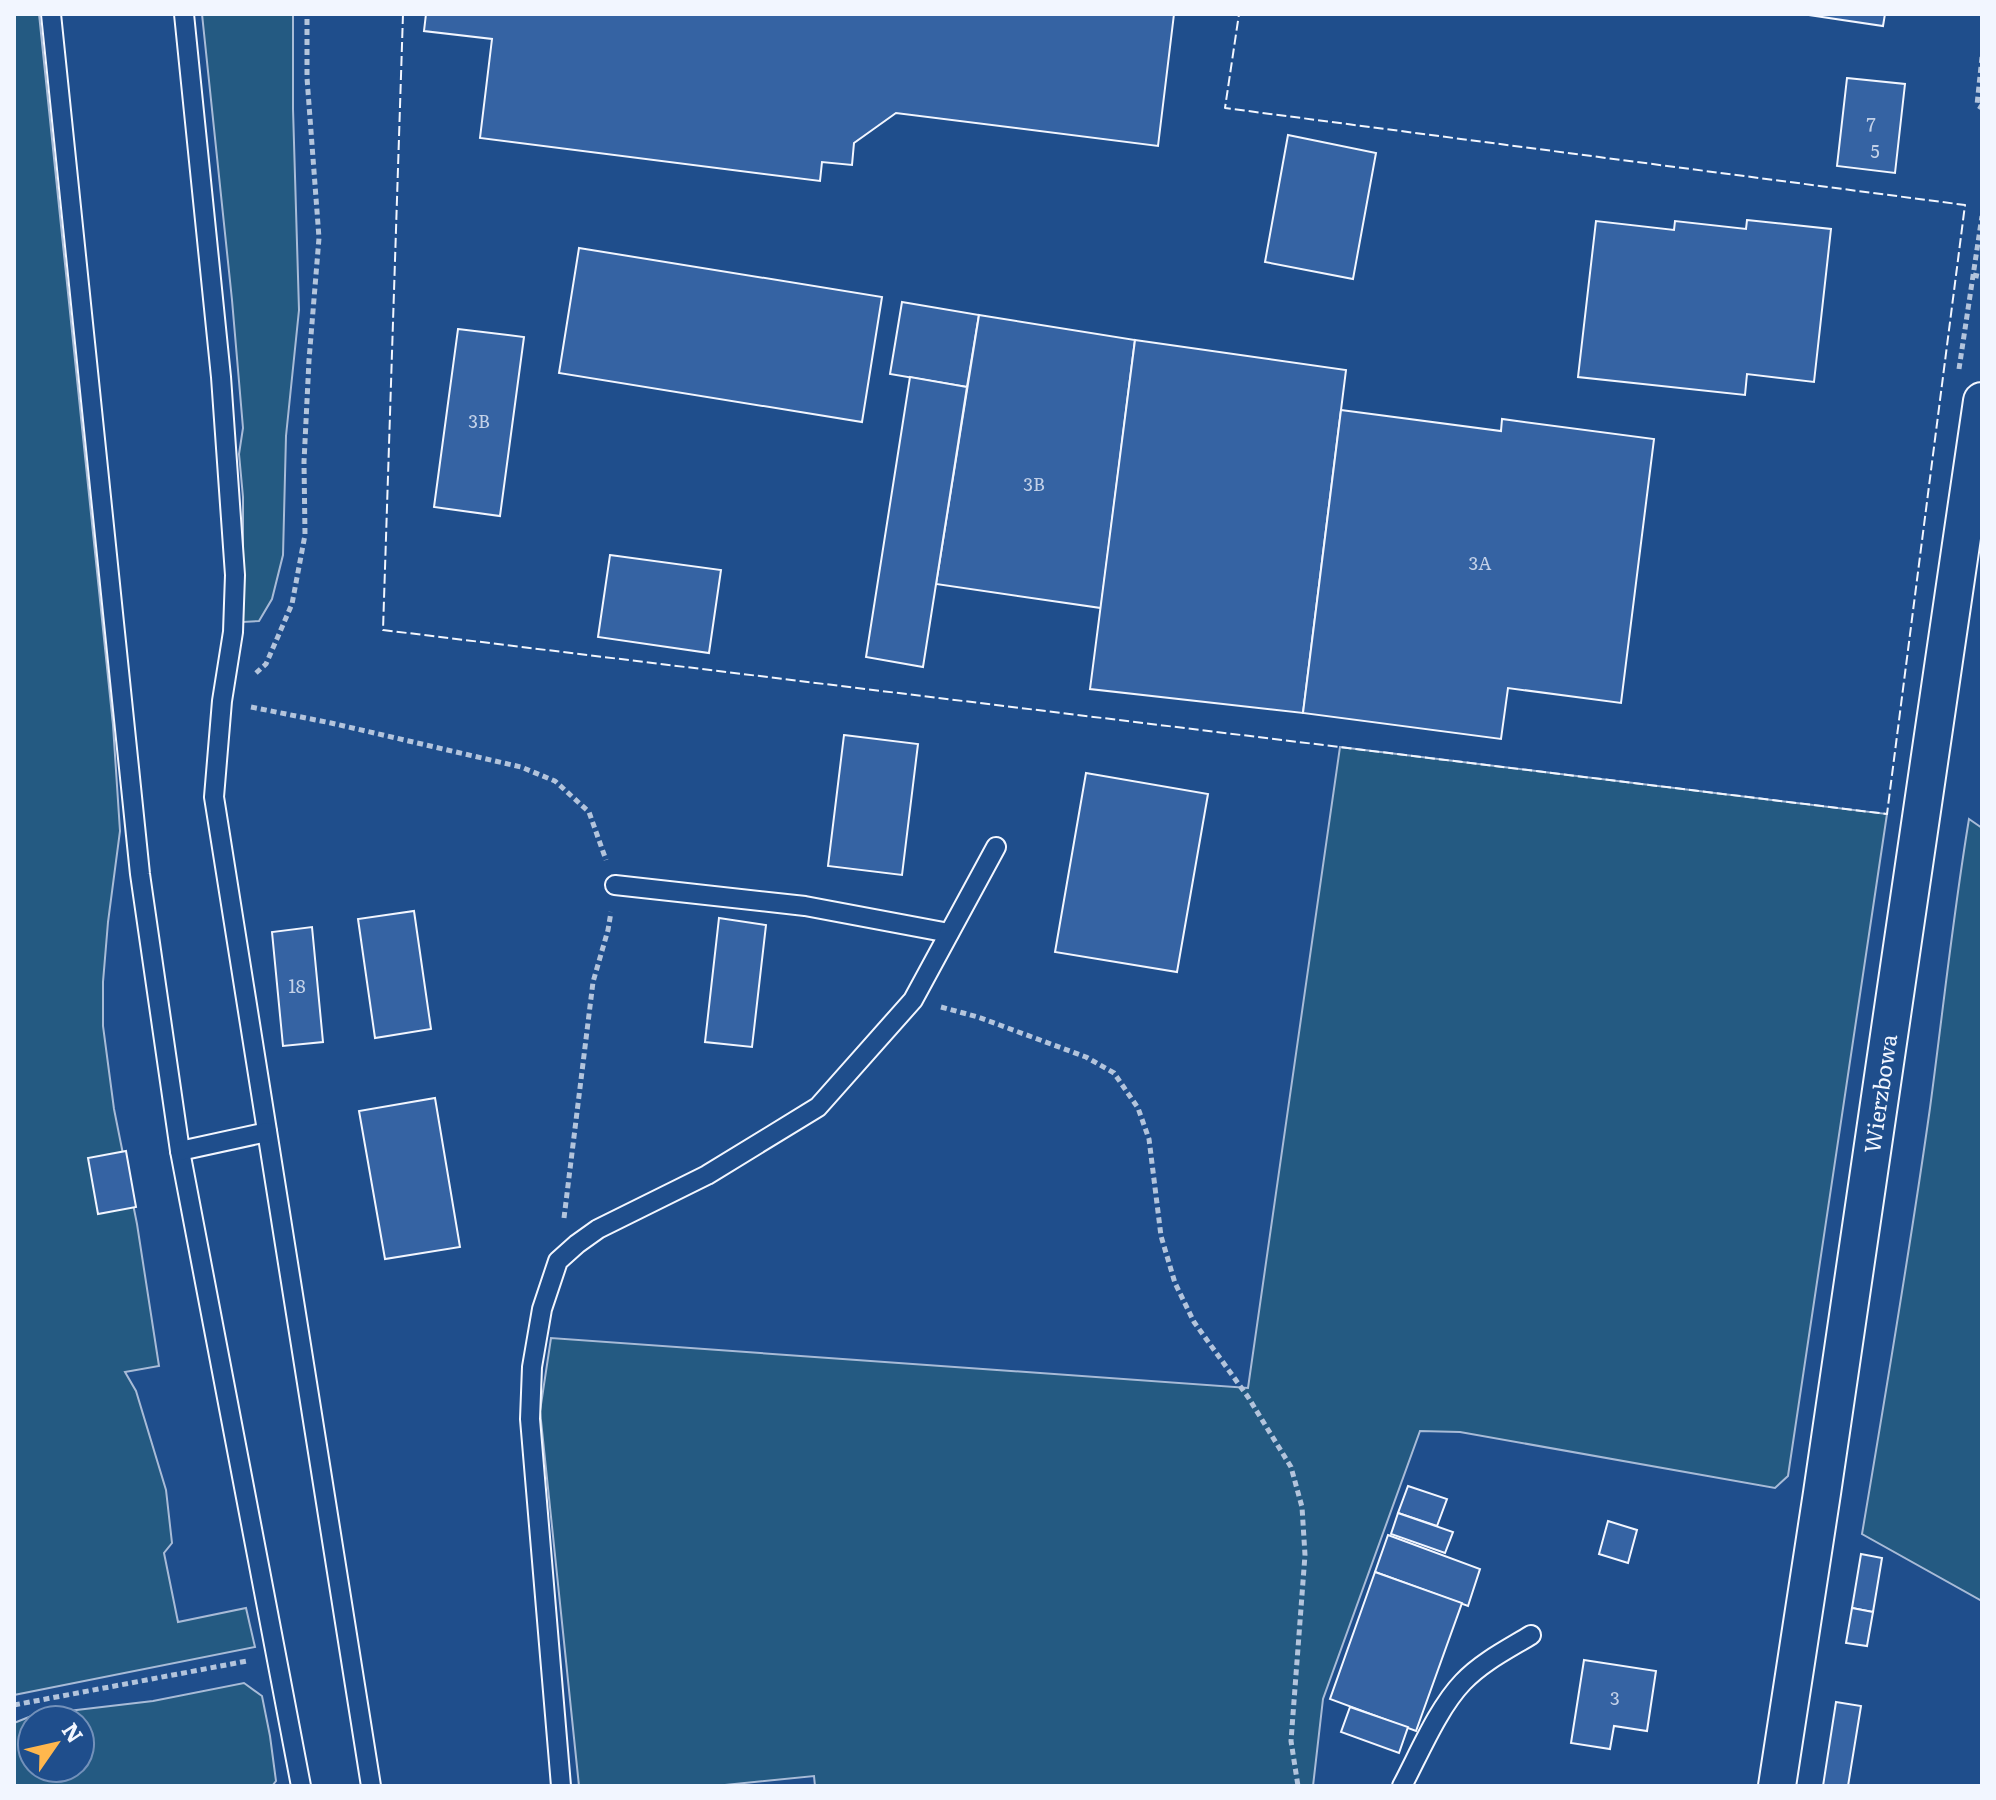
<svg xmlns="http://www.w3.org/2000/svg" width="1996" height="1800" font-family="Literata,serif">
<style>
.green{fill:#245a82;stroke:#a8bbd7;stroke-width:2;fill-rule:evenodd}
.building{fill:#3563a3;stroke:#f2f6ff;stroke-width:2}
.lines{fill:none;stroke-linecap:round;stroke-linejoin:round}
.lane-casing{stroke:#f2f6ff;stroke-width:22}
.street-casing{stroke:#f2f6ff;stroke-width:40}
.path{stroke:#b3c4dc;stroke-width:5;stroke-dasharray:6 4;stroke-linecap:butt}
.lane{stroke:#1f4e8c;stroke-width:18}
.street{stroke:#1f4e8c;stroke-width:36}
.fence{stroke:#f2f6ff;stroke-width:2;stroke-dasharray:10 4;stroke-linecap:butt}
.labels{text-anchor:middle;stroke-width:6;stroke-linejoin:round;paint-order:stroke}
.number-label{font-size:18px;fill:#c3d1e8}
.street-label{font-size:22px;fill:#f2f6ff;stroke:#1f4e8c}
</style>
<rect width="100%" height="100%" fill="#1f4e8c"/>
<!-- green -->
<g class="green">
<polygon points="14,14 39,14 113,725 120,831 108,922 103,982 103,1026 114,1109 137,1224 159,1366 125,1372 136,1391 166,1490 172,1543 164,1553 178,1622 246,1608 255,1647 14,1695"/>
<polygon points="202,14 293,14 293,109 299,310 286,436 283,555 272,599 259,621 243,622 243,497 239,454 243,428 232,300"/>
<polygon points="1340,747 1887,814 1788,1476 1775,1488 1460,1432 1420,1431 1323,1699 1313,1786 815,1786 814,1776 715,1786 579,1786 540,1411 551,1338 1248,1388"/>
<path d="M1969,819L1982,828V1601L1862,1534C1886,1392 1910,1250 1930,1108C1943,1011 1953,915 1969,819Z"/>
<path d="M244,1683L262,1696L270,1736L276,1781L272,1786H14V1723L34,1715L153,1701ZM80,1720V1768H32V1720Z"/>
</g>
<!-- building -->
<g class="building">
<polygon points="426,14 1174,14 1158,146 896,113 854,143 852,165 822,162 820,181 480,138 492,39 424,31"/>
<polygon points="1802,14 1885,14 1883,26"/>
<polygon points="1847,78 1905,84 1895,173 1837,166"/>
<polygon points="1288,135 1376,153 1353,279 1265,262"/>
<polygon points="1747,220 1831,229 1814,382 1747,374 1745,395 1578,377 1596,221 1674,230 1675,221 1746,229"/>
<polygon points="579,248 882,297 862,422 559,373"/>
<polygon points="902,302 979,315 967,387 890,374"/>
<polygon points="979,315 1135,340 1101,608 936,584"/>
<polygon points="458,329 524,337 500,516 434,507"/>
<polygon points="1135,340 1346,370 1303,713 1090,689"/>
<polygon points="910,377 967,387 923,667 866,657"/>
<polygon points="1341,410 1501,431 1502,419 1654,439 1621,703 1508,688 1501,739 1303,713"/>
<polygon points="610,555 721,570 709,653 598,637"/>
<polygon points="844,735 918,744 902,875 828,866"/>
<polygon points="1086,773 1208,794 1177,972 1055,952"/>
<polygon points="414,911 431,1029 375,1038 358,919"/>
<polygon points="719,918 766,925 752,1047 705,1042"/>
<polygon points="312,927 323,1042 283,1046 272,932"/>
<polygon points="435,1098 460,1247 385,1259 359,1111"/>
<polygon points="126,1151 136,1207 98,1214 88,1158"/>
<polygon points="1408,1486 1447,1499 1437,1526 1398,1513"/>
<polygon points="1398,1513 1453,1532 1445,1553 1391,1534"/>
<polygon points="1608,1521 1637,1530 1628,1563 1599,1554"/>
<polygon points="1388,1535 1480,1569 1468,1606 1375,1572"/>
<polygon points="1861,1554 1882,1558 1873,1612 1852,1608"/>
<polygon points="1375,1572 1462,1603 1416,1731 1330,1699"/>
<polygon points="1852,1608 1873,1612 1867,1646 1846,1643"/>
<polygon points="1584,1660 1656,1671 1647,1731 1614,1726 1610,1749 1571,1743"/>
<polygon points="1836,1702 1861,1706 1848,1786 1823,1786"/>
<polygon points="1350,1707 1408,1727 1399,1753 1341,1732"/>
</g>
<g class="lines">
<defs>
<g id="lane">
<polyline points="51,14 140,874 180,1151 301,1786"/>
<polyline points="184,14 221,377 235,575 233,632 222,701 214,797 371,1786"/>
<polyline points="615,885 805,906 949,933"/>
<polyline points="180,1151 267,1132"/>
<polyline points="561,1786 530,1419 532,1367 542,1309 558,1261 577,1244 598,1229 707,1175 818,1107 913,1000 996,847"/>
<path d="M1402,1786C1419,1754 1438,1708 1463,1682C1482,1662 1508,1649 1531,1635"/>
</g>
<g id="street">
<path id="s1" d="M1777,1786L1822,1493L1982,401"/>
</g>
</defs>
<!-- lane casing -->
<use href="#lane" class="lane-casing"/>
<!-- street casing -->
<use href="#street" class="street-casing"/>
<!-- path -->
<g class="path">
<polyline points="1982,57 1977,105 1982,108"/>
<polyline points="1973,275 1982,277"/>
<polyline points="1959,369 1982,216"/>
<polyline points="256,673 266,664 292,604 305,535 304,462 309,360 319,238 307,78 307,14"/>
<polyline points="251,707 331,723 521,767 555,781 589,812 606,860"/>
<polyline points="941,1007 978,1017 1086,1057 1114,1073 1138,1108 1149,1139 1161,1236 1175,1283 1194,1322 1248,1397 1291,1467 1302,1507 1305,1555 1291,1741 1298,1786"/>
<polyline points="564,1218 593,982 608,930 611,912"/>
<polyline points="14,1705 247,1661"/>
</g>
<!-- lane -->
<use href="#lane" class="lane"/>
<!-- street -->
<use href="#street" class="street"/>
<!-- fence -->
<polyline class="fence" points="403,14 383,630 1887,814 1965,205 1225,108 1239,14"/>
</g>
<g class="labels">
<!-- number labels -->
<g class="number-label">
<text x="1871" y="131">7</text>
<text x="1875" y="158">5</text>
<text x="479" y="428">3B</text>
<text x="1034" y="491">3B</text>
<text x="1480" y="570">3A</text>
<text x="297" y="993">18</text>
<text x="1615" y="1705">3</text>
</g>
<!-- street labels -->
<g class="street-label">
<text dy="8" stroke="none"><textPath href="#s1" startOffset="700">Wierzbowa</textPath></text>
</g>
</g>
<!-- border -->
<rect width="1996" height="1800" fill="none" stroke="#f2f6ff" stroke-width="32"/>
<!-- north arrow -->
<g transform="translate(56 1744) rotate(56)"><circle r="38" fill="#1f4e8c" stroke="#7391ba" stroke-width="2"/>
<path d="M0-6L14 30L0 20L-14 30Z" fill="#ffb74d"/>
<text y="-12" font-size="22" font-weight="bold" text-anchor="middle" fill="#f2f6ff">N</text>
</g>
</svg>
